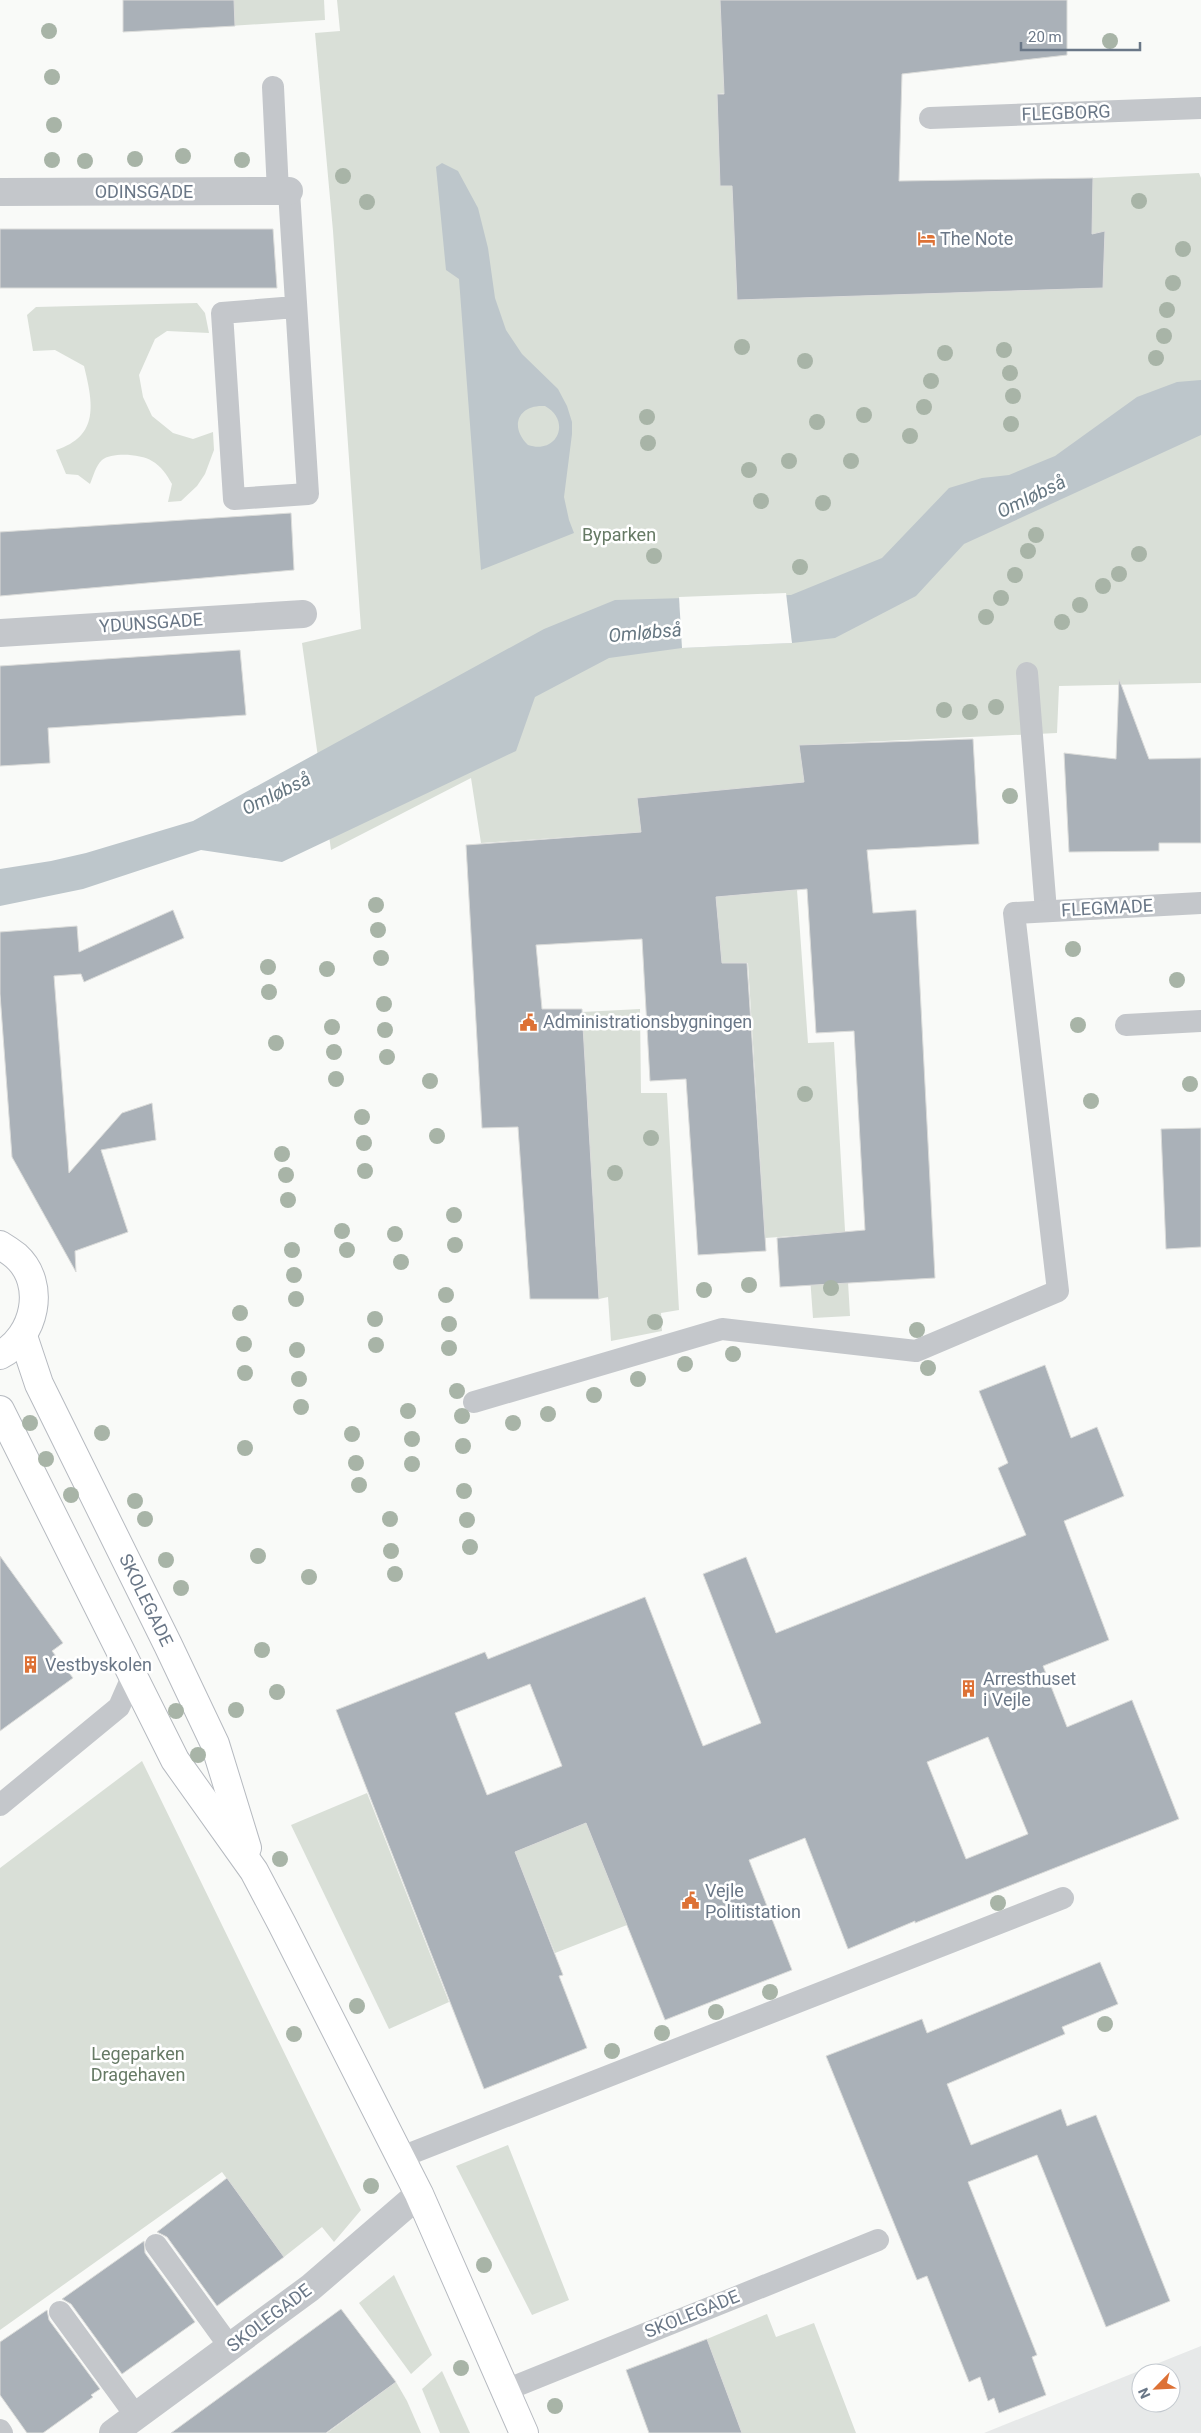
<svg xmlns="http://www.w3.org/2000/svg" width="1201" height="2433" font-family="Roboto,sans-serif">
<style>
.built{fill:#e7e9e9;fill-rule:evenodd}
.green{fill:#d9dfd7}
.water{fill:#bdc6cb;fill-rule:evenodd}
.pier{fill:#f9faf8}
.building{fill:#aab1b8;stroke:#dbdcda;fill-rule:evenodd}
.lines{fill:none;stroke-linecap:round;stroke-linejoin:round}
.secondary-casing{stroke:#b6bac0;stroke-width:30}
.lane{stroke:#c4c7cb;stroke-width:22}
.street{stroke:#c4c7cb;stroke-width:28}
.secondary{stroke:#fff;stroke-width:28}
.tree{fill:#a8b4a7}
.labels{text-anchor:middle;stroke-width:5;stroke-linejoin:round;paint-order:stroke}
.street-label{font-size:18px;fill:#6a7787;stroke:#fff}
.poi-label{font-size:18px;fill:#6a7787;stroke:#fff;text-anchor:start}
.park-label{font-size:18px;fill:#667a65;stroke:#fff}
.water-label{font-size:19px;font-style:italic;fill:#667782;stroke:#fff}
</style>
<rect width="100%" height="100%" fill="#f9faf8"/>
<!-- built -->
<path class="built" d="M1201,2346V2433H984ZM1141,2373H1171V2403H1141Z"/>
<!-- green -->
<g class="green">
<polygon points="211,0 324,0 325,20 214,27"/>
<polygon points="337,0 720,0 727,93 717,94 720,186 746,185 738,300 1103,288 1105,232 1092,234 1093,178 1199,173 1201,178 1201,683 1059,686 1057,733 799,745 804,782 637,798 641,832 481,843 471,778 331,850 302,643 361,629 333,231 315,33 340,31"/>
<path d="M197,303L205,313L209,333L167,331L155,339L139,375L143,397L152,416L173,433L193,439L213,432L214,450L205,474L197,486L181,501L168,502L172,484C167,475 161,466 152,461C141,454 112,452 102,460C96,465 93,477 90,484L78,475L66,474L56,450C100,436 93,403 84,366L55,350L33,351L27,315L36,307Z"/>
<polygon points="797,890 808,1043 834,1042 850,1316 813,1318 807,1235 765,1238 748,963 722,963 716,897"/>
<polygon points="640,1009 641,1093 667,1093 679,1310 661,1313 662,1331 611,1341 608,1297 599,1299 582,1012"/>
<polygon points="142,1761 361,2210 334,2242 322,2227 284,2257 222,2172 0,2330 0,1868"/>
<polygon points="367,1793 449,2002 389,2029 291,1825"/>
<polygon points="586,1823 627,1925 555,1953 515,1852"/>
<polygon points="508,2145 569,2300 532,2315 456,2166"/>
<polygon points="394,2275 432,2355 411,2374 359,2303"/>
<polygon points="767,2314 776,2337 814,2323 856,2433 742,2433 707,2339"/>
<polygon points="442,2371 470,2433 440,2433 422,2389"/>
<polygon points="396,2382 407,2401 421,2433 327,2433"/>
</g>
<!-- water -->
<g class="water">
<path d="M442,163L458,171L478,208L488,248L495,298L506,330L522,354L558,389L567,406L572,422V434L564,497L569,520L574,533L481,570L459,279L446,270L436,167ZM545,406C572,421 557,455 528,445C509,427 518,404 545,406Z"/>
<polygon points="1201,380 1201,435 964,544 916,596 835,638 792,643 682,648 609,658 535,697 516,751 282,862 201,850 83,889 0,906 0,869 51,861 86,853 193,821 544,629 615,600 791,595 882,558 949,488 982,478 1009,475 1055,456 1137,397 1177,382"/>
</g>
<!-- pier -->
<polygon class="pier" points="786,593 792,643 682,648 679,597"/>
<!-- building -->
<g class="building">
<polygon points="123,0 234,0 235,26 123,32"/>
<polygon points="720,0 1067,0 1067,55 902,74 899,181 1093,178 1092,234 1105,231 1103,288 737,300 732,186 720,186 717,94 724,94"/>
<polygon points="0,229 273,229 277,288 0,288"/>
<polygon points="291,513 294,570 0,596 0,532"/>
<polygon points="240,650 246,715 48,728 50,763 0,766 0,666"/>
<polygon points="1119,679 1149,759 1201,758 1201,843 1159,843 1159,851 1069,852 1064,753 1116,759"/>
<polygon points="973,739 979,844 867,850 873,913 916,910 935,1278 780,1287 777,1238 865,1230 854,1031 816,1033 807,889 716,897 722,963 747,963 766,1251 698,1255 686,1079 650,1081 642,939 536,945 542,1009 582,1009 599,1299 530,1299 518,1127 482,1128 466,845 641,832 637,798 804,782 799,745"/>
<polygon points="173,910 184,938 84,982 81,974 54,976 69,1173 122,1113 152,1103 156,1140 101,1150 128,1232 75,1251 76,1272 12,1157 0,994 0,932 77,926 79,952"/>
<polygon points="1201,1128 1201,1247 1166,1249 1161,1129"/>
<path d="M1045,1365L1071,1438L1097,1427L1124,1496L1064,1521L1109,1640L1043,1666L1067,1727L1132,1700L1179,1819L915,1923V1921L848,1949L805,1838L749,1860L792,1970L665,2020L586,1823L515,1852L563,1975L559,1976L587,2048L484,2089L336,1710L485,1652L488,1659L645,1597L703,1746L761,1723L703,1574L746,1557L776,1633L1026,1535L998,1468L1008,1463L979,1391ZM530,1684L562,1766L487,1795L455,1713ZM988,1737L1028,1834L966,1859L927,1762Z"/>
<polygon points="0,1556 63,1643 52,1651 73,1678 0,1731"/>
<polygon points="1100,1962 1118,2004 1062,2027 1065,2034 947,2084 971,2145 1061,2109 1067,2126 1096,2115 1170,2301 1106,2327 1037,2155 968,2182 1037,2355 1032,2357 1046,2395 999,2413 994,2398 988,2401 980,2377 969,2382 927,2276 917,2280 826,2056 922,2019 927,2033"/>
<polygon points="227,2178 284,2257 217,2306 167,2237 157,2232"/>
<polygon points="144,2241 145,2253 195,2322 122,2374 71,2304 62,2299"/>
<polygon points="341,2309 396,2382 326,2433 171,2433"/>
<polygon points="47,2310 49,2320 100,2389 91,2395 93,2397 43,2433 27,2433 0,2395 0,2342"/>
<polygon points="707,2339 742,2433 649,2433 626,2370"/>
</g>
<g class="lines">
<defs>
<g id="secondary">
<path d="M0,1245C5,1248 11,1252 16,1256C47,1284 35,1337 0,1355"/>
<polyline points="23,1336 39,1384 168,1645 215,1744 247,1848"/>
<polyline points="0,1410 175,1760 254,1871 282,1924 419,2194 524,2433"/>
</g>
</defs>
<!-- secondary casing -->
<use href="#secondary" class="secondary-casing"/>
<!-- lane -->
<g class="lane">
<polyline points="273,87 278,192"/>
<polyline points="930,118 1201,108"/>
<polyline points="289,191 308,494 234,499 222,313 295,307"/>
<polyline points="1027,673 1046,911"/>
<polyline points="1126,1025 1201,1021"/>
<polyline points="474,1402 722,1329 916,1351 1058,1291 1014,913 1201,903"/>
<polyline points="0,1805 119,1707 133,1675"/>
<path d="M399,2158C621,2073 841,1983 1063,1898"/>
<polyline points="156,2245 230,2347"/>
<polyline points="60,2312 136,2416"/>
<polyline points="506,2390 878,2240"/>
<polyline points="0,2430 2,2433"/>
</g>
<!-- street -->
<g class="street">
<polyline points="0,192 289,191"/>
<polyline points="0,633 303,614"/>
<polyline points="113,2433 310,2288 419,2194"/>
</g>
<!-- secondary -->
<use href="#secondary" class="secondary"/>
</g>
<!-- trees -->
<g class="tree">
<circle cx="49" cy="31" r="8"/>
<circle cx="1110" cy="41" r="8"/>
<circle cx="52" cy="77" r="8"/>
<circle cx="54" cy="125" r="8"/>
<circle cx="183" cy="156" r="8"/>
<circle cx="135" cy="159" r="8"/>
<circle cx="52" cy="160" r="8"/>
<circle cx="242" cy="160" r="8"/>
<circle cx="85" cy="161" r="8"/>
<circle cx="343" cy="176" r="8"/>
<circle cx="1139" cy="201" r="8"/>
<circle cx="367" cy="202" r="8"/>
<circle cx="1183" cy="249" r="8"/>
<circle cx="1173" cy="283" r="8"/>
<circle cx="1167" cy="310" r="8"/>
<circle cx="1164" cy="336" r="8"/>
<circle cx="742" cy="347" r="8"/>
<circle cx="1004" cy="350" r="8"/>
<circle cx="945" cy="353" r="8"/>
<circle cx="1156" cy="358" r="8"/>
<circle cx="805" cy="361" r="8"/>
<circle cx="1010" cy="373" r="8"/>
<circle cx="931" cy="381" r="8"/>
<circle cx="1013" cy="396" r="8"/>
<circle cx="924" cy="407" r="8"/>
<circle cx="864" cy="415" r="8"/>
<circle cx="647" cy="417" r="8"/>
<circle cx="817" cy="422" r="8"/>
<circle cx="1011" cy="424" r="8"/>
<circle cx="910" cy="436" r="8"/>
<circle cx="648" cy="443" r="8"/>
<circle cx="789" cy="461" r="8"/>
<circle cx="851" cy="461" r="8"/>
<circle cx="749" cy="470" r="8"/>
<circle cx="761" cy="501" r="8"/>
<circle cx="823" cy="503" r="8"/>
<circle cx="1036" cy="535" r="8"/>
<circle cx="1028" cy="551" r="8"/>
<circle cx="1139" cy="554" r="8"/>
<circle cx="654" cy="556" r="8"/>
<circle cx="800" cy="567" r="8"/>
<circle cx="1119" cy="574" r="8"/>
<circle cx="1015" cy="575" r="8"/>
<circle cx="1103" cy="586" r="8"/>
<circle cx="1001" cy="598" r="8"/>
<circle cx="1080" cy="605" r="8"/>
<circle cx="986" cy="617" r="8"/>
<circle cx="1062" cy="622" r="8"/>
<circle cx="996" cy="707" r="8"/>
<circle cx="944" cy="710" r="8"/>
<circle cx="970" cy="712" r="8"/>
<circle cx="1010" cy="796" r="8"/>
<circle cx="376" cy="905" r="8"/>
<circle cx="378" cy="930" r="8"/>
<circle cx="1073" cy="949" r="8"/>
<circle cx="381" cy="958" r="8"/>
<circle cx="268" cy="967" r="8"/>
<circle cx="327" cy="969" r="8"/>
<circle cx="1177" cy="980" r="8"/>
<circle cx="269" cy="992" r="8"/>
<circle cx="384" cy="1004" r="8"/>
<circle cx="1078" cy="1025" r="8"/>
<circle cx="332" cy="1027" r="8"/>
<circle cx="385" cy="1030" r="8"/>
<circle cx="276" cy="1043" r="8"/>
<circle cx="334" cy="1052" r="8"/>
<circle cx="387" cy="1057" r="8"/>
<circle cx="336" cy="1079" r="8"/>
<circle cx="430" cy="1081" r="8"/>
<circle cx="1190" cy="1084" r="8"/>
<circle cx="805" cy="1094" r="8"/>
<circle cx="1091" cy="1101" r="8"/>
<circle cx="362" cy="1117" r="8"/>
<circle cx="437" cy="1136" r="8"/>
<circle cx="651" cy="1138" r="8"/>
<circle cx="364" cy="1143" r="8"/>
<circle cx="282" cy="1154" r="8"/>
<circle cx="365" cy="1171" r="8"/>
<circle cx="615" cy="1173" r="8"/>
<circle cx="286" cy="1175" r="8"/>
<circle cx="288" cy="1200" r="8"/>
<circle cx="454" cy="1215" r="8"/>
<circle cx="342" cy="1231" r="8"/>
<circle cx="395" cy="1234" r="8"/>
<circle cx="455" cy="1245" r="8"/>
<circle cx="292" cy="1250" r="8"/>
<circle cx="347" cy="1250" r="8"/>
<circle cx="401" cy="1262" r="8"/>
<circle cx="294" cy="1275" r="8"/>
<circle cx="749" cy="1285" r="8"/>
<circle cx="831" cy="1288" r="8"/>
<circle cx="704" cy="1290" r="8"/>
<circle cx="446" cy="1295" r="8"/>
<circle cx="296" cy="1299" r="8"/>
<circle cx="240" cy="1313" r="8"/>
<circle cx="375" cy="1319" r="8"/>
<circle cx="655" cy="1322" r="8"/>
<circle cx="449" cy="1324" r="8"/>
<circle cx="917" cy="1330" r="8"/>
<circle cx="244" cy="1344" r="8"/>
<circle cx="376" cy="1345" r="8"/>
<circle cx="449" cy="1348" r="8"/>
<circle cx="297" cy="1350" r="8"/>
<circle cx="733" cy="1354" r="8"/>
<circle cx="685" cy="1364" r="8"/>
<circle cx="928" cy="1368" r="8"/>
<circle cx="245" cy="1373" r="8"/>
<circle cx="299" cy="1379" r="8"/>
<circle cx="638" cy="1379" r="8"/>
<circle cx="457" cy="1391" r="8"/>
<circle cx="594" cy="1395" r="8"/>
<circle cx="301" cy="1407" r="8"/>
<circle cx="408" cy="1411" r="8"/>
<circle cx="548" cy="1414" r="8"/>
<circle cx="462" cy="1416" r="8"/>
<circle cx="30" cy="1423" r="8"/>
<circle cx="513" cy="1423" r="8"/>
<circle cx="102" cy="1433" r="8"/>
<circle cx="352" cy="1434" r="8"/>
<circle cx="412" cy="1439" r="8"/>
<circle cx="463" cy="1446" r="8"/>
<circle cx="245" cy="1448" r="8"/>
<circle cx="46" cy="1459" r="8"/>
<circle cx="356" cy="1463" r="8"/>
<circle cx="412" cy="1464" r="8"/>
<circle cx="359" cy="1485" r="8"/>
<circle cx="464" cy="1491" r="8"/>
<circle cx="71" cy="1495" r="8"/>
<circle cx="135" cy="1501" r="8"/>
<circle cx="145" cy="1519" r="8"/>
<circle cx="390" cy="1519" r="8"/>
<circle cx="467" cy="1520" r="8"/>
<circle cx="470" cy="1547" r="8"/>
<circle cx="391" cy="1551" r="8"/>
<circle cx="258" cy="1556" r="8"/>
<circle cx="166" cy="1560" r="8"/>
<circle cx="395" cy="1574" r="8"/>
<circle cx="309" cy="1577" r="8"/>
<circle cx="181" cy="1588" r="8"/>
<circle cx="262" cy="1650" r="8"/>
<circle cx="277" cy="1692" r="8"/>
<circle cx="236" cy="1710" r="8"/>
<circle cx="176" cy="1711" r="8"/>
<circle cx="198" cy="1755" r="8"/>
<circle cx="280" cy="1859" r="8"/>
<circle cx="998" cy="1903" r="8"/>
<circle cx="770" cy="1992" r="8"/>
<circle cx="357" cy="2006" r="8"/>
<circle cx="716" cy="2012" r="8"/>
<circle cx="1105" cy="2024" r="8"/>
<circle cx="662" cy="2033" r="8"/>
<circle cx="294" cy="2034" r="8"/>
<circle cx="612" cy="2051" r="8"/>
<circle cx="371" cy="2186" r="8"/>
<circle cx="484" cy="2265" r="8"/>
<circle cx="461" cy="2368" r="8"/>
<circle cx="555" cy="2406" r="8"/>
</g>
<!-- icons -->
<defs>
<symbol id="hotel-bare" viewBox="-9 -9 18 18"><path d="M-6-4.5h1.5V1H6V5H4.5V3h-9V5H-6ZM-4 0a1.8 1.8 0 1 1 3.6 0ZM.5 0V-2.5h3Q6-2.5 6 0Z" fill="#dd7135" stroke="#fff" stroke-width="2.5" paint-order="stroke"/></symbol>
<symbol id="civic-bare" viewBox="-9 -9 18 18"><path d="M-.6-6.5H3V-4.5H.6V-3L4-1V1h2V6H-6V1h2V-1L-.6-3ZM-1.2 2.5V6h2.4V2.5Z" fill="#dd7135" stroke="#fff" stroke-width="2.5" paint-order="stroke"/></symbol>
<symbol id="building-bare" viewBox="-9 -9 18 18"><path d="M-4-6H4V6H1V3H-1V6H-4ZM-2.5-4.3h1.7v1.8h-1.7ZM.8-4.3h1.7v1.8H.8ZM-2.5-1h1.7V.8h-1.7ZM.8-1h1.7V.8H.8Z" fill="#dd7135" stroke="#fff" stroke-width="2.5" paint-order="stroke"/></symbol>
</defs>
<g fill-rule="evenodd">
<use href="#hotel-bare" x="914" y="226" width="25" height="25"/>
<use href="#civic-bare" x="516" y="1010" width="25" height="25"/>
<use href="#building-bare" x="18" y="1652" width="25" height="25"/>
<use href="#building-bare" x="956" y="1676" width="25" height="25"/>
<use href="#civic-bare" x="678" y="1888" width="25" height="25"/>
</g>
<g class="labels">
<!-- street labels -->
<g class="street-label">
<text transform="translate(1066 113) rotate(-2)" y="6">FLEGBORG</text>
<text x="144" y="198">ODINSGADE</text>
<text transform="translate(151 623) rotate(-4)" y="6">YDUNSGADE</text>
<text transform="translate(1107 908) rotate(-3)" y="6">FLEGMADE</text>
<text transform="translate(146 1600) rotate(64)" y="6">SKOLEGADE</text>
<text transform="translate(692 2314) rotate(-22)" y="6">SKOLEGADE</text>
<text transform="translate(269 2318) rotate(-37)" y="6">SKOLEGADE</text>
</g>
<!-- poi labels -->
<g class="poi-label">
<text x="940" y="245">The Note</text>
<text x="543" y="1028">Administrationsbygningen</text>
<text x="45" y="1671">Vestbyskolen</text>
<text x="983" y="1685">Arresthuset<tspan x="983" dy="21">i Vejle</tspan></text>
<text x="705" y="1897">Vejle<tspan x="705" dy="21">Politistation</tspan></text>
</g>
<!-- park labels -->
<g class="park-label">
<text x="619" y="541">Byparken</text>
<text x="138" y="2060">Legeparken<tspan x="138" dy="21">Dragehaven</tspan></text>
</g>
<!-- water labels -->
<g class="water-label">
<text transform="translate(1031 496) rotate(-26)" y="7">Omløbså</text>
<text transform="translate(645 632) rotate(-5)" y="7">Omløbså</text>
<text transform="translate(276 793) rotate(-26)" y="7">Omløbså</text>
</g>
</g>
<!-- north arrow -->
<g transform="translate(1156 2388) rotate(246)"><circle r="24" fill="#ffffff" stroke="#c3c9cf"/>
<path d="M0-4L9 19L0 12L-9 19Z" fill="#dd7135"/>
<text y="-8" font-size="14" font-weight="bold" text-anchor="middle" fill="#6a7787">N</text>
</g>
<!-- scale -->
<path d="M1021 42v8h119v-8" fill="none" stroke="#6a7787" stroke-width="2.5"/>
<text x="1028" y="42" font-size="15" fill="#6a7787" stroke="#ffffff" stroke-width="4" paint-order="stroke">20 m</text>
</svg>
